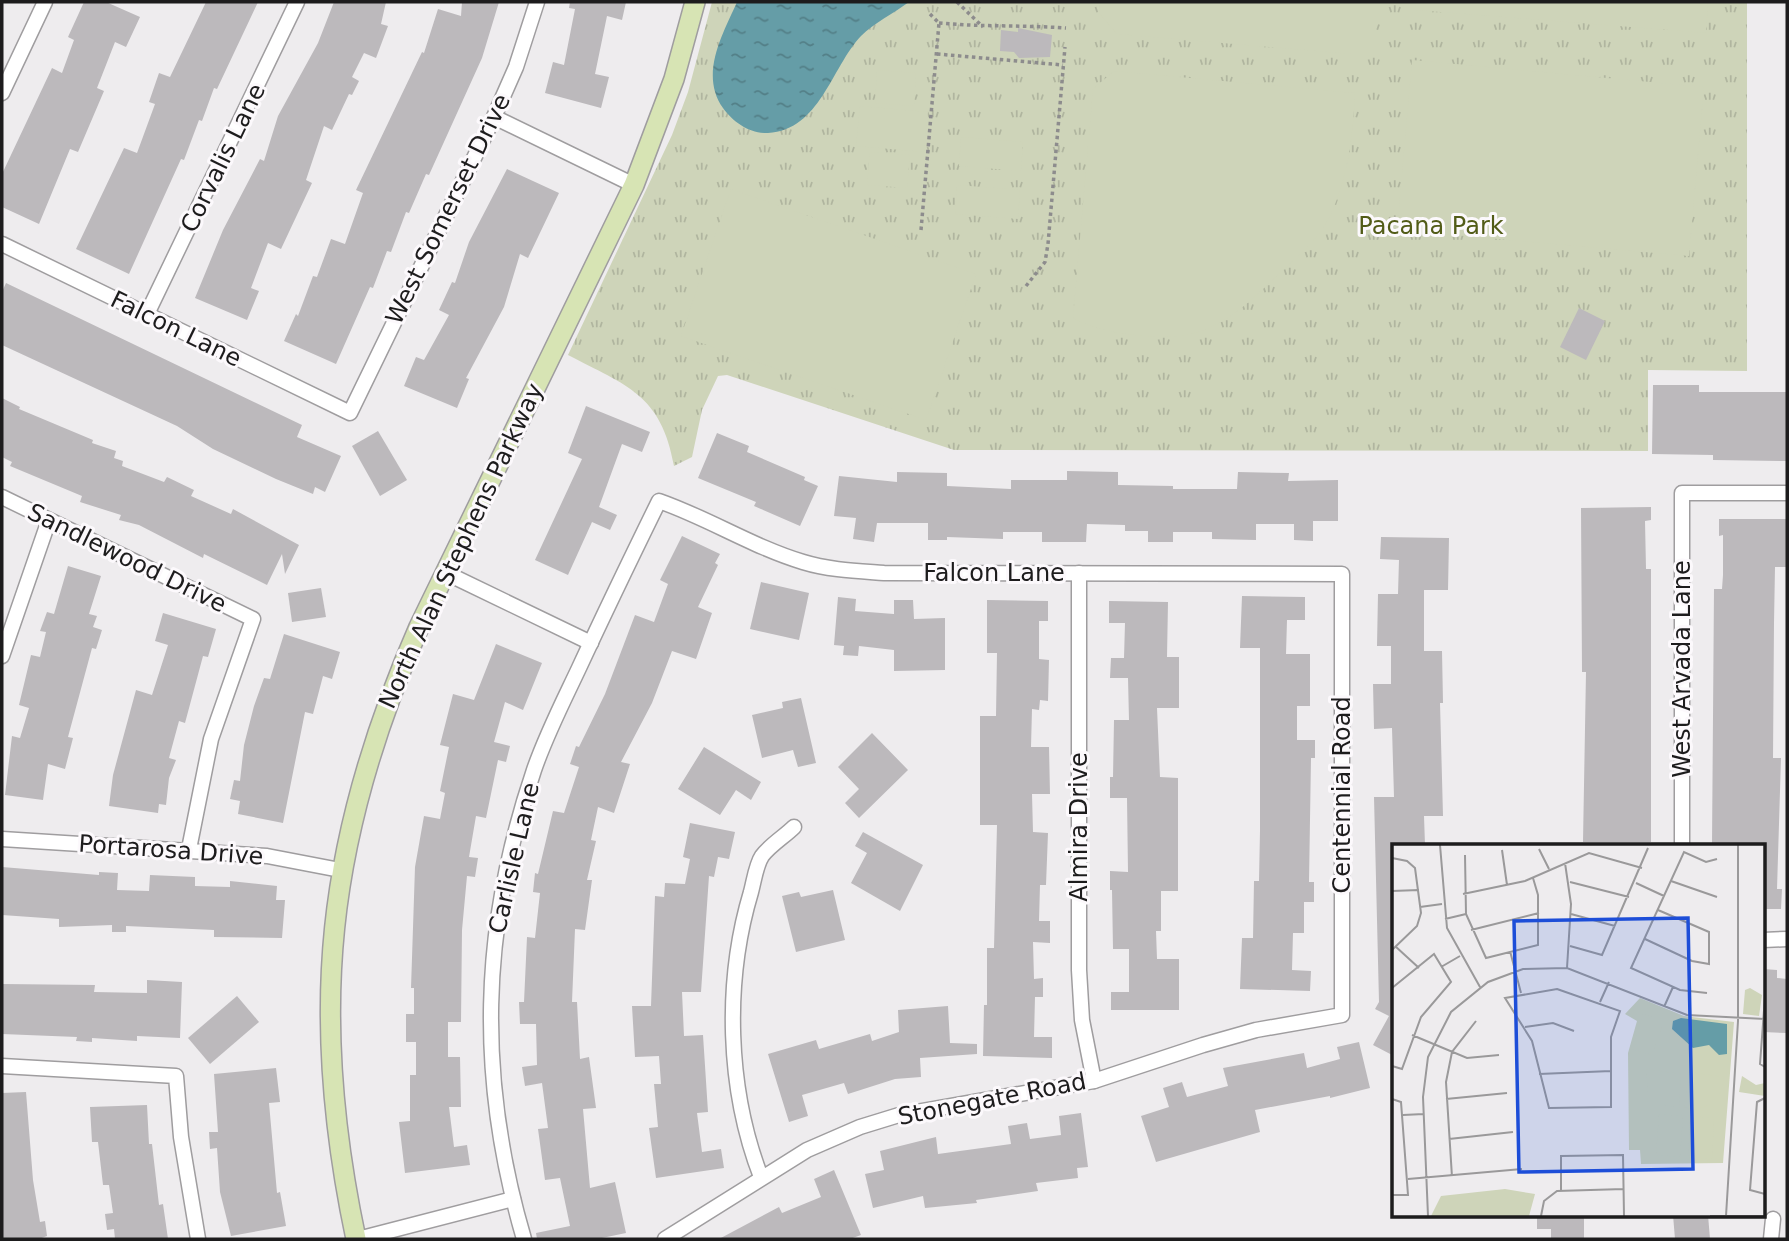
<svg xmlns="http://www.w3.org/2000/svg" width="1789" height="1241" font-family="'DejaVu Sans',sans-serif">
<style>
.park{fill:url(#park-tufts)}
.garden{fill:#ced4b9}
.water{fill:url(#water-ripples)}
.building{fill:#bcb9bc}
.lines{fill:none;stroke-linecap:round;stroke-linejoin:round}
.street-casing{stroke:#9f9d9f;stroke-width:17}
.secondary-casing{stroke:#9f9d9f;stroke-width:22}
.path{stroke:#8d8c8d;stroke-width:3.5;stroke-dasharray:3.5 3.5;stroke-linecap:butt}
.street{stroke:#fff;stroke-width:14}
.secondary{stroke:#d7e4b4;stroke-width:19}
.labels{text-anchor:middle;stroke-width:6;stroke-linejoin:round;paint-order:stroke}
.street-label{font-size:24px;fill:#1d1c1d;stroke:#fcf9fc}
.park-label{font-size:24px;fill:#525c18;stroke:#fcf9fc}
.inset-road{fill:none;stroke:#9a999a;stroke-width:2}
.view{fill:#1d4ed8;fill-opacity:0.15;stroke:#1d4ed8;stroke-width:3.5}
.inset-edge{fill:none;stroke:#1d1c1d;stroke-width:3.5}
</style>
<defs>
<pattern id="park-tufts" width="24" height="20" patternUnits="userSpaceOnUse" patternTransform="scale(1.75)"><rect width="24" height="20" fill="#ced4b9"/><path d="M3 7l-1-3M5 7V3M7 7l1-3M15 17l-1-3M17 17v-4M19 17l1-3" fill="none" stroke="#b0b59f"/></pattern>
<pattern id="water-ripples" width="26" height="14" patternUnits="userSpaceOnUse" patternTransform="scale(1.75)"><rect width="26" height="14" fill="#659da7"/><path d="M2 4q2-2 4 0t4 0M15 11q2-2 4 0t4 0" fill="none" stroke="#537f87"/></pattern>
</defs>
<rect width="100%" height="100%" fill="#eeecee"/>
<!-- park -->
<path class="park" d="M712,2H1747V371L1648,370V451L954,450L727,375L718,376L702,410L692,457L674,466C661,394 627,386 568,355L672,135L688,92Z"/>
<!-- garden -->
<g class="garden">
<polygon points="1100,2 1375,2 1375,36 1351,54 1117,34 1099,13"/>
<polygon points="1416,2 1708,2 1706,33 1415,10"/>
<polygon points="1412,60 1704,87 1689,256 1397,230"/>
<polygon points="877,70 916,73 914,106 875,103"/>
<path d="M1114,71L1355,93C1353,136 1348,179 1329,218C1319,238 1299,255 1283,270C1233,318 1207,345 1134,335C1113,332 1092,329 1073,318L1093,89Z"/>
<polygon points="860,106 928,112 924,152 856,146"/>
<polygon points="961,137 1023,142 1021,171 959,166"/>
<polygon points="870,152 910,155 907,188 867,185"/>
<polygon points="957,185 1020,190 1018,219 955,214"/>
<polygon points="731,189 976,274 926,420 681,336"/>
</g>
<!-- water -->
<path class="water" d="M909,2C894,13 874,23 861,36C831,68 820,130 768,133C750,134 733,122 723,108C699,74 723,34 737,2Z"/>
<!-- building -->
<g class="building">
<polygon points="84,2 106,2 140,17 126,47 115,42 97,88 104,91 78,152 70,149 39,224 2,207 2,174 52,68 62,73 74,40 68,37"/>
<polygon points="206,2 258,2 217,89 214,88 202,121 199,120 184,160 181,159 129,274 76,249 124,148 137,153 155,104 149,102 159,73 170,77"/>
<polygon points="334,2 386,2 381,24 388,26 376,58 364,53 352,77 359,81 352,95 349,94 332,130 324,126 306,180 312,183 281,249 268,243 251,288 259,291 247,320 195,298 223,230 260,159 264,161 278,116 318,43"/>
<polygon points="462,2 499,2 482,58 429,175 426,174 409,213 406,212 391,252 387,251 373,288 370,287 336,364 284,341 296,314 298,316 313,276 317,277 331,239 345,244 363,193 356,190 422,52 424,53 438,9 461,16"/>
<polygon points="570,2 626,2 622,20 607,16 595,74 609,77 601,108 545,93 553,62 564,65 575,9 569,8"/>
<polygon points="1018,28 1052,35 1050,57 1019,58 1014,52 1000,51 1001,30 1018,32"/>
<polygon points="507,169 559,193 528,258 520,254 504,307 466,378 469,379 457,408 404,386 416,357 424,360 449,315 439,310 452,282 455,283 469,242"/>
<polygon points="6,283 302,425 297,437 341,456 325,492 315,487 313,494 276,479 213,449 177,426 2,345 2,292"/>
<polygon points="1579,308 1605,321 1586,360 1560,347"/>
<polygon points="1653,385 1699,385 1699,392 1787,392 1787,461 1713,460 1713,455 1652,454"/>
<polygon points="2,398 20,407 19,409 93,440 92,443 116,451 114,458 123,461 122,466 164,482 167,477 194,490 191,496 231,514 233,509 299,545 285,574 282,554 267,585 204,554 203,558 139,525 119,520 121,515 80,502 82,496 10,466 12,462 2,457"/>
<polygon points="586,406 650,432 642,452 622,444 599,507 617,515 610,530 592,522 568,575 535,560 582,459 568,453"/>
<polygon points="378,431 407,480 380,496 352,446"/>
<polygon points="717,433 749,446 747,452 805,477 804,480 818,486 800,526 754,506 756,502 698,478"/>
<polygon points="1067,471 1118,472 1118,485 1173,486 1173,489 1237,489 1238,472 1289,473 1288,481 1338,480 1338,521 1313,521 1313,541 1294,540 1294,524 1256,524 1256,540 1212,539 1212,532 1173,532 1173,542 1148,542 1148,531 1125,531 1125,525 1087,524 1086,542 1042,542 1042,532 1003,532 1003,539 947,537 947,540 928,540 928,523 877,523 874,542 853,539 856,518 834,516 839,476 897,482 897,472 947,473 947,486 1011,489 1011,480 1067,480"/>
<polygon points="1651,507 1651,520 1645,521 1646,569 1651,569 1651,842 1583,842 1586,672 1582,672 1581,508"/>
<polygon points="1719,519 1787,519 1787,567 1775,567 1774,623 1773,758 1781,758 1777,889 1782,889 1781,909 1763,909 1763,845 1712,845 1714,589 1722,589 1723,575 1723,535 1719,536"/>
<polygon points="682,536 720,554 715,563 718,565 698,607 712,613 696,659 672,651 652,703 621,762 630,764 614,813 598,807 591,840 596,841 587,880 592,880 585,930 575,929 572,1002 577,1002 580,1059 589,1057 596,1108 583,1109 590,1188 615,1182 626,1233 597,1239 537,1239 536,1233 570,1226 560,1178 545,1180 538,1129 548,1128 542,1083 525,1086 522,1067 537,1065 536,1024 520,1024 519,1002 524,1002 527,937 535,938 540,893 533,892 535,873 538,874 553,811 564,813 579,767 570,764 576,746 579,747 605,694 635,615 654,622 668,584 660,580"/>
<polygon points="1381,537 1449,538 1448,590 1424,590 1424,651 1442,651 1443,703 1440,703 1443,816 1424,816 1425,845 1394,845 1394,1056 1373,1045 1389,1016 1375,1009 1379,1002 1374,797 1394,797 1392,728 1374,729 1373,684 1391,684 1391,646 1377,646 1378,594 1398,594 1399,560 1380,559"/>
<polygon points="68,566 101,576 89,614 97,616 93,627 102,630 96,649 92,648 68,737 73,738 65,769 48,764 43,800 5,795 12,736 20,738 29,708 19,705 31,655 40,657 46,632 40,631 47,612 54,614"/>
<polygon points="761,582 809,593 799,640 750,629"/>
<polygon points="321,588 326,617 292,622 288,593"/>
<polygon points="1242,596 1305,597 1305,620 1287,620 1286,654 1310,654 1310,706 1297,706 1297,740 1315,740 1315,758 1311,758 1309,882 1314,882 1314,902 1304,902 1304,933 1293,933 1292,970 1311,971 1310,991 1240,989 1242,938 1253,938 1254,881 1259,881 1260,831 1260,648 1240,648"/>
<polygon points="838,597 856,599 855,611 894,614 894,600 913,600 914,619 945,618 945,670 894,671 894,650 859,646 858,656 843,655 844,646 834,645"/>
<polygon points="987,600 1048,601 1048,621 1039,621 1039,659 1049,660 1048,701 1040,700 1039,710 1032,709 1031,747 1049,747 1050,794 1032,794 1033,832 1048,833 1046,885 1040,885 1039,921 1050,921 1050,943 1033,942 1034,979 1043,978 1043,997 1035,997 1034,1037 1052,1037 1052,1058 983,1056 984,1005 987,1005 987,948 994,948 997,825 980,825 980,716 996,716 997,653 987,653"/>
<polygon points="1109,601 1168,602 1167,657 1179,657 1179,708 1157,708 1160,777 1178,778 1178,891 1161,891 1161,931 1156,931 1157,959 1179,959 1179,1010 1111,1010 1111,992 1129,992 1129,949 1113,949 1112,890 1110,890 1110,871 1128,872 1127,798 1110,798 1110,777 1113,777 1114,720 1129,720 1128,678 1110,678 1111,658 1124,658 1125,623 1109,623"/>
<polygon points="163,613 216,629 208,657 203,656 185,723 179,721 169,758 176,760 169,778 166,805 159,804 158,813 109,806 113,775 136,690 152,695 168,645 155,641"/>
<polygon points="284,634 340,652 332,679 323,676 313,714 305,712 283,823 238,814 240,801 230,799 234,780 240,781 244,745 254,706 264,678 270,679"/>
<polygon points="496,644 542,663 523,710 505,702 494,742 510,746 506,762 498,760 486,818 476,816 469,857 478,858 475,877 467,876 462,930 461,1022 448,1022 448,1057 460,1057 461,1107 449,1107 454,1147 467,1145 470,1165 405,1173 399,1122 410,1121 410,1075 416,1075 416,1042 406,1042 406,1014 414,1014 414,988 411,988 415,867 424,816 440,819 445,793 440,791 449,747 440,745 453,694 474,700"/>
<polygon points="801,698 816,763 798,767 793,750 762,758 752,715 783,708 782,702"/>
<polygon points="872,733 908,770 859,818 845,803 859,789 838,767"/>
<polygon points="704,747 761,782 751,800 736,790 720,815 678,789"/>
<polygon points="690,823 735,832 729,859 718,857 714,877 709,876 701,992 682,992 684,1036 703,1035 708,1112 697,1113 702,1152 721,1149 724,1168 656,1178 649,1128 658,1127 654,1084 661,1084 659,1056 635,1057 632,1006 651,1006 655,896 664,897 665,883 685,884 690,859 683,857"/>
<polygon points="863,832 923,865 900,911 851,883 867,853 855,846"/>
<polygon points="2,867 99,875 99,872 118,873 117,890 149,891 150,875 195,877 195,886 230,887 230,881 277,886 276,900 285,900 282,938 214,937 214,930 126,926 126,932 112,932 112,925 59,927 59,919 2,915"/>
<polygon points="833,890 845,940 796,952 782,896 799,892 801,897"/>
<polygon points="1763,969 1777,970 1777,978 1787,979 1787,1033 1763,1032"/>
<polygon points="147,980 182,982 180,1038 137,1036 137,1041 92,1038 92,1042 76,1041 77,1037 2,1034 2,984 95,985 94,992 147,993"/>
<polygon points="237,996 259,1022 210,1064 188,1038"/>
<polygon points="948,1006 950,1043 977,1044 977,1054 920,1058 921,1077 895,1079 848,1094 844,1083 802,1095 808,1116 789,1122 768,1054 816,1040 819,1049 870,1034 872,1041 899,1032 898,1010"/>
<polygon points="1359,1042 1370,1088 1330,1098 1330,1096 1255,1110 1260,1132 1156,1162 1141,1116 1169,1107 1163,1088 1182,1082 1187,1097 1228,1086 1223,1068 1304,1053 1307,1068 1340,1059 1337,1047"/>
<polygon points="276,1068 280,1102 269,1103 277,1193 280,1192 286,1226 231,1236 220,1192 217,1148 210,1149 209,1132 218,1132 214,1074"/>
<polygon points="26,1092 33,1180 40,1222 45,1221 47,1236 39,1239 2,1239 2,1093"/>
<polygon points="147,1105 149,1144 152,1144 159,1205 163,1204 168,1239 115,1239 114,1229 107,1230 105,1214 113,1213 109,1185 103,1185 98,1142 92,1142 90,1107"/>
<polygon points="1081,1113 1088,1167 1077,1168 1078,1178 1036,1183 1038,1191 976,1200 977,1203 925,1208 923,1196 873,1208 865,1174 884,1170 880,1151 936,1137 938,1154 1011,1144 1008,1126 1027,1123 1030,1139 1061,1135 1059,1116"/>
<polygon points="834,1170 861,1235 850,1239 719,1239 779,1207 782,1213 821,1197 814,1179"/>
<polygon points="1537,1215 1584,1215 1584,1239 1551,1239 1551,1229 1537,1229"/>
<polygon points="1673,1215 1708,1215 1710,1239 1675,1239"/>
</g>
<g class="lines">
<defs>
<g id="street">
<polyline points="2,93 45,2"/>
<polyline points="494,117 634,185"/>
<polyline points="2,244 350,413 494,117 516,67 537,2"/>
<polyline points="147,314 297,2"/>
<polyline points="2,497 253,619 211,739 189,849"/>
<polyline points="446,573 591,643"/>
<polyline points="1079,573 1079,970 1082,1020 1094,1081"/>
<polyline points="2,656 49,520"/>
<polyline points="2,839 267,856 340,870"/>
<polyline points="1682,846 1682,493 1787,493"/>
<polyline points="1763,940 1787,939"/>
<polyline points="2,1066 176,1076 181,1137 198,1239"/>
<path d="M761,1177C727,1089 724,982 751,892C754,881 756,865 762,856C770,845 785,836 794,827"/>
<polyline points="358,1239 513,1199"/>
<path d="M524,1239C477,1079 480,929 534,770C546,735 563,702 579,668C605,612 632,556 659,501C708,518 753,547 803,562C829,570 857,571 884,573L1342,574V1015L1256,1030L1203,1045L1094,1081L899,1115L860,1127L807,1150L665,1239"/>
<polyline points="1771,1239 1773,1219"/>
</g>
<path id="secondary" d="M356,1239C308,1013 326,839 419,627L634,185L674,79L695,2"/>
</defs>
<!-- street casing -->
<use href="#street" class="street-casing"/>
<!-- secondary casing -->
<use href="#secondary" class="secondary-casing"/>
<!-- path -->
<g class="path">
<polyline points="957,2 983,27"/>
<path d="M939,23C982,27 1023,25 1066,28"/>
<polyline points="937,54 1063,65"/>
<polyline points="921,230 939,23 930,14"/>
<polyline points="1026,286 1045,262 1048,244 1065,47"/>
</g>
<!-- street -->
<use href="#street" class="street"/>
<!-- secondary -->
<use href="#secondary" class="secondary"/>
</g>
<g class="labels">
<!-- street labels -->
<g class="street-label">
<text transform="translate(223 158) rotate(-64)" y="8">Corvalis Lane</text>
<text transform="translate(448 209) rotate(-64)" y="8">West Somerset Drive</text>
<text transform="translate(176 329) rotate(26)" y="8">Falcon Lane</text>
<text transform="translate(461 546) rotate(-65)" y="8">North Alan Stephens Parkway</text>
<text transform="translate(127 558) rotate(26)" y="8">Sandlewood Drive</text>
<text x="994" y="581">Falcon Lane</text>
<text transform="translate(1682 669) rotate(-90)" y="8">West Arvada Lane</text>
<text transform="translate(1342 795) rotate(-90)" y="8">Centennial Road</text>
<text transform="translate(1079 827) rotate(-90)" y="8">Almira Drive</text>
<text transform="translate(171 850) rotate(4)" y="8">Portarosa Drive</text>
<text transform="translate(514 858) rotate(-77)" y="8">Carlisle Lane</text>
<text transform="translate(992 1099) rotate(-11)" y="8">Stonegate Road</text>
</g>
<!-- park labels -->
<g class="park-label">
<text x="1431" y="234">Pacana Park</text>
</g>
</g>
<!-- overview -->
<g transform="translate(1392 844)">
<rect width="373" height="373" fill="#eeecee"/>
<path d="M358,144L370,151L367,172L351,170L353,146ZM350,232L364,241L373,239V252L347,248Z" fill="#ced4b9"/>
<path d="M248,154L292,172L342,178L331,319L249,320L248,306H237L236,209L245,177L233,170ZM113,345L143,350L137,372H39L49,352Z" fill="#ced4b9"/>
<path d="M251,170L272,177L260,211L240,205ZM254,225L289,230L287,264L268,260L256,248ZM297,228L332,233L328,249L317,261L303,266L292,263ZM267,270L291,272L288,313L264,311ZM298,272L322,274L320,315L296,313Z" fill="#ced4b9"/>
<path d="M289,174L335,180V210L327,211L317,201L301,204L280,185L281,177Z" fill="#659da7"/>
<path class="inset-road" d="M48,1L55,84L88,143M147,5L157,25M110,6L115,41M73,11L74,70L94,114L146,101V51L141,34M0,14L15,17L23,24L29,69L25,82L0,106M173,19L179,60L175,124M279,37L325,53M178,38L237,53M244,39L272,52M0,47L27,46M71,50L133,37L197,9L250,24M28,63L50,60M179,70L223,82M53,75L74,70M79,86L147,69M253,95L300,117L317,120V88L266,66M3,102L27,124M178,102L210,111L256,4M118,107L129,149M49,123L68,112M0,144L42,110L59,138L29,173L10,225L0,222M165,145L228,167L219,193V263L157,264L140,197L113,154ZM315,149L288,146L239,124L292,8L314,18L325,15M373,153L368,220L373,223M208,158L217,138M272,163L281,143M133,183L161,179L182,187M20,191L75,214L107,211M147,230L219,227M373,254L365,258L358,346L373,350M0,255L9,258L16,351H0M54,255L115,249M11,271L32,270M57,295L121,288M60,333L54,238L60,208L84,177M16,335L130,325M169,346V312L231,311L232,372M36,372L31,253L36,213L59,168L96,138L131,125L175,124L295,171L373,175M149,372L152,357L165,347L232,345M318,372H373M334,372L346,177V1"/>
<path class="view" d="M296,74L301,325L127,328L122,77Z"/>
<rect width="373" height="373" class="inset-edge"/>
</g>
<!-- border -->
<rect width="1789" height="1241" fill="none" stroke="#1d1c1d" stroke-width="7"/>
</svg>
